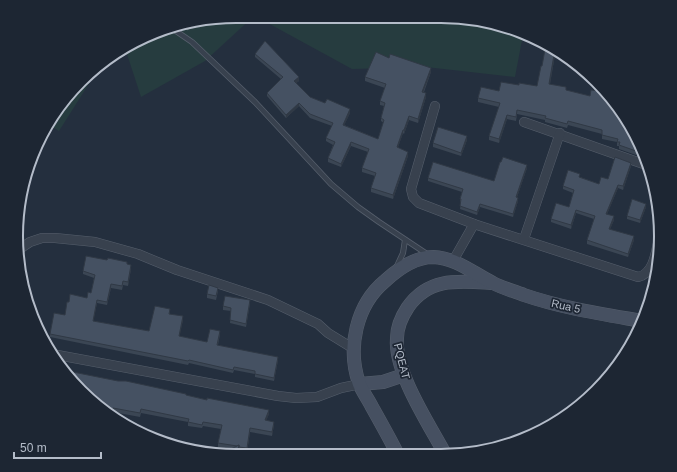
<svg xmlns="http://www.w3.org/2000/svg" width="677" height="472" font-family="Helvetica,sans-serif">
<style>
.green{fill:#263c3f}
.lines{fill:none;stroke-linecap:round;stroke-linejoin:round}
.lane-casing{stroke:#565f6c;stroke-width:6}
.street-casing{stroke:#565f6c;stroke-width:10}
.secondary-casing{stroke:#565f6c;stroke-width:14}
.path{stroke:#44595c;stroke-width:2;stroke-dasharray:3 3;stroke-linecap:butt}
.lane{stroke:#38414e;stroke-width:4.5}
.street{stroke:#38414e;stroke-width:9}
.secondary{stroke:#465061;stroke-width:13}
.wall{fill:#3b4654}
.shaded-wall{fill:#303945}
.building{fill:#455162;stroke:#303945}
.labels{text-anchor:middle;stroke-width:3.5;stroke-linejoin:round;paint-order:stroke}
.street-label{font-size:11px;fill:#b4bcc9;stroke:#1d2633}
.rim{fill:none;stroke:#b4bcc9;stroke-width:2}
</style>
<rect width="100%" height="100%" fill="#242f3e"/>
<!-- green -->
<g class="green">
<polygon points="236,16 254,16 205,61 141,97 125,48 179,24"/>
<polygon points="255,16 484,20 523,35 515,77 426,67 352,69"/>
<polygon points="102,63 59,131 49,125 70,91"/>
</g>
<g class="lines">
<defs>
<g id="lane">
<polyline points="170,27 192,42 255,102 331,184 358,207 379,222 427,254"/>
<polyline points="397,266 403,253 405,240"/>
</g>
<g id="street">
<path d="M435,106L411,189L413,197L419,203L474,224L638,277C654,274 656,251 659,238"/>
<polyline points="524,122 649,166"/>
<polyline points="524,239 560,133"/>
<polyline points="18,250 30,242 42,238 55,238 95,242 138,254 177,270 268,300 318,324 328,333 354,349"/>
<polyline points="453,261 474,224"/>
<polyline points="52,354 278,396 296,398 317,397 341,388 360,384"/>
</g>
<g id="secondary">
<polyline points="360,384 383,382 404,375"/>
<path d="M445,454C429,424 394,372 397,338C397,327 402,316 408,307C429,277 459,281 491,283"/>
<path d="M398,455C390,439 381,423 372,407C368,399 362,391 359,383C347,348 356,305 385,281C398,269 414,257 433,257C456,258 473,273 493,283C502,288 514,291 524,295C562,308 602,314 642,321"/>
</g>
</defs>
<!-- lane casing -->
<use href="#lane" class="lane-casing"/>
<!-- street casing -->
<use href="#street" class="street-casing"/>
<!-- secondary casing -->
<use href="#secondary" class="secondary-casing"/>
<!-- path -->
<polyline class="path" points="185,23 188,30"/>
<!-- lane -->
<use href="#lane" class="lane"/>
<!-- street -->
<use href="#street" class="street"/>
<!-- secondary -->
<use href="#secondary" class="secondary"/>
</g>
<!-- wall -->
<g class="wall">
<polygon points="527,36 541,42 541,45 527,39"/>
<polygon points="556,49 550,84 566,90 590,96 607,92 641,151 637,150 636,155 619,149 619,146 617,146 617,142 602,139 602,134 568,125 567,128 545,122 545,120 517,114 516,121 507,119 499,143 489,140 489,136 499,107 478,102 478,98 519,85 537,86 542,66"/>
<polygon points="255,54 299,81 296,83 310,97 350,113 344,125 378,139 384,123 381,121 381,118 384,106 380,105 380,101 385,88 365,81 365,77 389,58 431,72 424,92 426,97 418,123 409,120 404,134 403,133 398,147 408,156 393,199 371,192 371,188 375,176 362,172 362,168 368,152 351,146 341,167 328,162 328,158 333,145 326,141 326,138 332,126 310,118 299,106 286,118 267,96 267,93 281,79 255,57"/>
<polygon points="467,140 461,156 433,147 433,143"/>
<polygon points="631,166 623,190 618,188 607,214 614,220 610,229 634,240 628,257 587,244 587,240 594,219 576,213 571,229 551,222 551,219 569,207 573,193 563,189 563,186 580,177 599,184"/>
<polygon points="527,168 517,197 518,201 513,217 480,207 477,215 460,209 461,202 460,202 460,199 462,192 428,181 428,178 494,181"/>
<polygon points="646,207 640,223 627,219 627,216"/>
<polygon points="127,264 131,269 128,286 123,285 122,290 111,288 107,305 97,303 93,321 149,331 170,312 170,314 183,320 179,336 207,342 220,334 218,345 278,360 274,381 255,377 255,374 234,370 233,373 189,363 188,365 50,337 50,334 65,315 69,302 87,298 91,293 94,278 83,274 83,271"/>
<polygon points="218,291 216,300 207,298 207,294"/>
<polygon points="250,303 246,327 230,323 231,311 223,310 223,306"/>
<polygon points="71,381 186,395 269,414 266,420 274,425 272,436 250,432 247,452 239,451 238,455 224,456 231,449 218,447 218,443 221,429 203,426 202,428 188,426 188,422 141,413 140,417 113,412"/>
</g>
<!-- shaded-wall -->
<g class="shaded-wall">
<polygon points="555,49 556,49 549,87 549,84"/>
<polygon points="431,68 431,72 422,95 422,92"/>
<polygon points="299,77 299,81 294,85 294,81"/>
<polygon points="426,93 426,97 418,123 418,119"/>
<polygon points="299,103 299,106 286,118 286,115"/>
<polygon points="350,109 350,113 343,128 343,125"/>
<polygon points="507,115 507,119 499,143 499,139"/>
<polygon points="409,116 409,120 404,134 404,130"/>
<polygon points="403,130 403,133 397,150 397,147"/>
<polygon points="467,136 467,140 461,156 461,153"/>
<polygon points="351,142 351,146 341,167 341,164"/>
<polygon points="637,146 637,150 636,155 636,151"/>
<polygon points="408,152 408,156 393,199 393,195"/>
<polygon points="631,163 631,166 623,190 623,186"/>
<polygon points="527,165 527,168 516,200 516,197"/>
<polygon points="618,185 618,188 606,217 606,214"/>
<polygon points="518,198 518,201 513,217 513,214"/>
<polygon points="480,204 480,207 477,215 477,212"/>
<polygon points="646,204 646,207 640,223 640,220"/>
<polygon points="576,210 576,213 571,229 571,225"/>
<polygon points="614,216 614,220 609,232 609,229"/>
<polygon points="634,236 634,240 628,257 628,254"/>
<polygon points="131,265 131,269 128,286 128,282"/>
<polygon points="111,284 111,288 107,305 107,302"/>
<polygon points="97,300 97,303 93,324 93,321"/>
<polygon points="183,316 183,320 179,340 179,336"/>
<polygon points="278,357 278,360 274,381 274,378"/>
<polygon points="269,410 269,414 265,424 265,420"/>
<polygon points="274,422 274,425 272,436 272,432"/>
<polygon points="250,428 250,432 247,452 247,448"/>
<polygon points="239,445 239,451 238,455 237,455"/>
</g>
<!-- building -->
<g class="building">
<polygon points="265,41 299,77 294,81 310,97 325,103 327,99 350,109 343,125 378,139 384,120 381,118 385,103 380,101 386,84 365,77 376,52 389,58 390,54 431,68 422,92 426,93 418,119 409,116 404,130 403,130 397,147 408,152 393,195 371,188 376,173 362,168 369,149 351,142 341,164 328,158 335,142 326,138 333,123 310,114 299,103 286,115 267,93 283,77 255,54"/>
<polygon points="546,44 551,46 555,49 549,84 566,87 566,90 590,96 591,90 607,92 639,147 637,146 636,151 619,145 620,142 617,142 618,139 602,135 602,130 568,121 567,124 545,118 546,116 517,110 516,117 507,115 499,139 489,136 500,103 478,98 481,87 499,91 501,82 519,85 519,83 537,86 541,66 542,66"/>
<polygon points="438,127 467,136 461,153 433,143"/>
<polygon points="503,157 527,165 516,197 518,198 513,214 480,204 477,212 460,206 461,199 460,199 463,189 428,178 433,162 494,181 500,162 501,162"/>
<polygon points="615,157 631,163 623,186 618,185 606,214 614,216 609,229 634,236 628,254 587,240 595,216 576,210 571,225 551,219 556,203 569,207 574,190 563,186 568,170 580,174 579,177 599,184 601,177 608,179"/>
<polygon points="632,199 646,204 640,220 627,216"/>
<polygon points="86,256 107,260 108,258 127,262 127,264 131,265 128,282 123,281 122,286 111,284 107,302 97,300 93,321 149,331 155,306 170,309 169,314 183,316 179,336 207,342 210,329 220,331 217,345 278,357 274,378 255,374 255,371 234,367 233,370 189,360 188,361 50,334 54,313 65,315 67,302 69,302 70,294 87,298 88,292 91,293 95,275 83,271"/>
<polygon points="209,285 218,288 216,296 207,294"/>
<polygon points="225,296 250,300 246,324 230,320 231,308 223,306"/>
<polygon points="63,370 118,381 126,381 186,394 186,395 207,400 207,398 269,410 265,420 274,422 272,432 250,428 247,448 239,447 239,445 237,446 218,443 222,425 203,422 202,425 188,422 189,419 141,409 140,413 113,408 112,413 71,381"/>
<polygon points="239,445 237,455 224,456 225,452"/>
</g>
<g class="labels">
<!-- street labels -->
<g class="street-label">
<text transform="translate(566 306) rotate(13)" y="4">Rua 5</text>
<text transform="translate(402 361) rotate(76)" y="4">PQEAT</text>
</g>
</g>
<!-- crop -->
<path d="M0 0H677V472H0ZM236 23H441A213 213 0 0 1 654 236V236A213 213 0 0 1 441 449H236A213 213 0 0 1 23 236V236A213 213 0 0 1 236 23Z" fill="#1d2633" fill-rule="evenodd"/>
<path class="rim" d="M236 23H441A213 213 0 0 1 654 236V236A213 213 0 0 1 441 449H236A213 213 0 0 1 23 236V236A213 213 0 0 1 236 23Z"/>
<!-- scale -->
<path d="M14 452v6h87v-6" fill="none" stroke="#b4bcc9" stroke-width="2"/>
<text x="20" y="452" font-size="12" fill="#b4bcc9" stroke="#1d2633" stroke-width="3" paint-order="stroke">50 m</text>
</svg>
